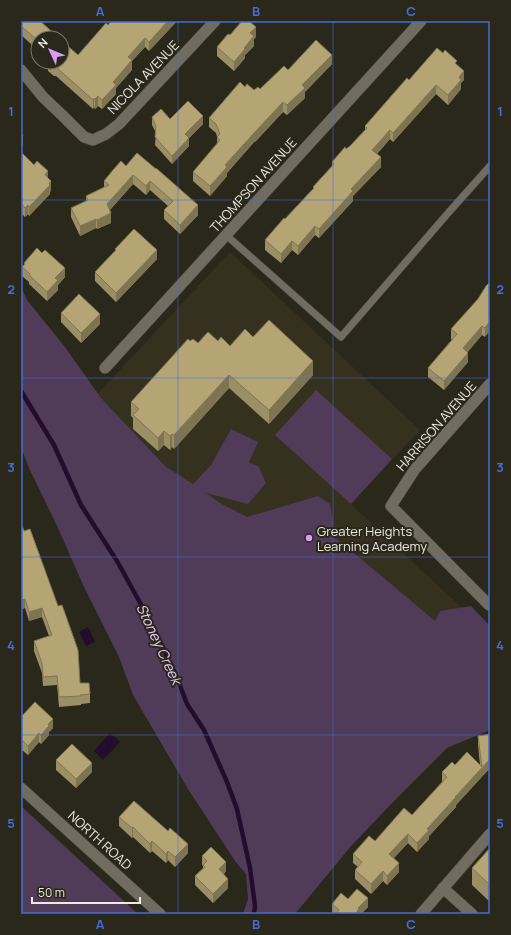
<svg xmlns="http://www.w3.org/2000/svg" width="511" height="935" font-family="Manrope,sans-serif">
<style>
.built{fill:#36301e}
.green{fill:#503b59}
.water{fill:#230c2d}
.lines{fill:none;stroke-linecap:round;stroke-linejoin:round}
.stream{stroke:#230c2d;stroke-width:4.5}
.service-casing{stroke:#47443b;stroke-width:8}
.minor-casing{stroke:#47443b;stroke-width:12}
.service{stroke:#706c5f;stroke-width:7}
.minor{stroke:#706c5f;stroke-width:11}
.wall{fill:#9c8e65}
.shaded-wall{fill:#7f7452}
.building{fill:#b5a575;stroke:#7f7452}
.grid{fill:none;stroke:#466dda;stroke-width:1;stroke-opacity:0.55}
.poi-dot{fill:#da9af6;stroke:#2a271b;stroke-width:1.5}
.labels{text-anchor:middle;stroke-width:4;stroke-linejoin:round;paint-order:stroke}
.street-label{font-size:13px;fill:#eceae2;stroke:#2a271b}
.poi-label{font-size:13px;fill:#eceae2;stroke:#2a271b;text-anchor:start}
.water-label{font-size:14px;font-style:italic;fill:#ebc8fb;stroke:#2a271b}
.neatline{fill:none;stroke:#466dda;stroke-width:1.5}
.grid-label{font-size:13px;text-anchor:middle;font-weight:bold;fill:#466dda}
</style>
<rect width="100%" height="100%" fill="#2a271b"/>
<!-- built -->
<polygon class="built" points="230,252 420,430 351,504 477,622 327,782 190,654 88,404"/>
<!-- green -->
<g class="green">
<polygon points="21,287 27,300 65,347 101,398 165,466 193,484 211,465 231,429 258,442 249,462 259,467 266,483 248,504 206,493 220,503 247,517 318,496 330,504 333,522 332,535 384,578 435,621 440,611 471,606 490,626 490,730 447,748 398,797 352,845 295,914 243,914 248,899 246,874 235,861 188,789 133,695 119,657 84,587 58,528 29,468 21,447"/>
<polygon points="316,390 392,459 351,504 275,435"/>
<polygon points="21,806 138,914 21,914"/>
</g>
<!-- water -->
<g class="water">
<polygon points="88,627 95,642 86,646 79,632"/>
<polygon points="110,733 120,742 103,760 94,751"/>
</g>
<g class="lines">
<!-- stream -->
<polyline class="stream" points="21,391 54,445 81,505 117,561 149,619 176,675 187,704 204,730 227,782 237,809 250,868 255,906 254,914"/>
<defs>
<polyline id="service" points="226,235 341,337 449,212 490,166"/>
<g id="minor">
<polyline points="21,70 43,97 63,116 84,137 93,140 106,134 119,124 215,21"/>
<polyline points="105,368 421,21"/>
<polyline points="490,384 415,469 391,506 489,605 490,605"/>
<polyline points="21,788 160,914"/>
<polyline points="443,888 472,914"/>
<polyline points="421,914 490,834"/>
</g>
</defs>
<!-- service casing -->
<use href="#service" class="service-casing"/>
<!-- minor casing -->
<use href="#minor" class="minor-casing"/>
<!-- service -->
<use href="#service" class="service"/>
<!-- minor -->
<use href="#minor" class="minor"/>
</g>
<!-- wall -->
<g class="wall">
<polygon points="21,21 38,38 38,60 31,53 31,44 21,35"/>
<polygon points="177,21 149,51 145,47 132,61 132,70 116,88 116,94 102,109 98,106 95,109 94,107 93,109 56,76 54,76 48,71 48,69 40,62 62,62 78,55 108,25"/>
<polygon points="230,35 256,37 254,39 254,46 245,55 245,58 234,71 217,56 217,47"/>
<polygon points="332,64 305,92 305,98 287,115 283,112 255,142 255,141 227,173 227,176 210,196 193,181 193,172 217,144 217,137 216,133 209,127 209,118 245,87 254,90 260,89 288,70"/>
<polygon points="457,65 464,80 461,83 461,89 448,105 436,94 393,142 390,139 377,154 381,167 353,196 353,201 319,238 315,235 298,255 292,250 281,263 265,250 265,240 313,189 313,187 332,167 332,162 350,146 365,131 365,126 409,80"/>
<polygon points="152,117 170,119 203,124 189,138 189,146 172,164 155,145 156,133 152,125"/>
<polygon points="21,152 48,178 51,190 50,192 50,194 29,216 28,214 25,217 21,213"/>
<polygon points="137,153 198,215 180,234 164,219 164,210 168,206 150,190 146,195 133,184 110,210 111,223 97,229 96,228 80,236 71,217 71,208 86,201 86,196 104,187 104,181 126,166"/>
<polygon points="115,249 157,259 116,302 95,281 95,272 115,251"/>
<polygon points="42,253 65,277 58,285 58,290 47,301 29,284 29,282 22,276 22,267 24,265 24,263"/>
<polygon points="486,286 485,337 482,335 467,352 468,362 444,390 428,377 428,368 452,340 451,339 451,329 478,299"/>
<polygon points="61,313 100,324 81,343 61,322"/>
<polygon points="253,337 313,375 269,424 229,388 174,449 172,447 170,450 164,445 158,451 133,429 133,418 131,416 131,402 190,341 198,343 218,341 230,346"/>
<polygon points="21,523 80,683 90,694 90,703 81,704 81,705 59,707 57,685 43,686 42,673 34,651 34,641 49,636 42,617 29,621 25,608 22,609 21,605"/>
<polygon points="21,717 53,728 49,732 49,735 41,744 39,742 28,755 21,749"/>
<polygon points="490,734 490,768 456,805 456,807 429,836 429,839 417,852 408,843 394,858 399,872 387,885 383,881 371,894 355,879 355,870 358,867 353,863 353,854 375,841 412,815 442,782 442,772 455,765 480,765 478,745 478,736"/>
<polygon points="56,760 92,772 76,788 56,770"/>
<polygon points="119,817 188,853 175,867 168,860 166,863 152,851 150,853 133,837 132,838 119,826"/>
<polygon points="490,848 490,902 472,885 472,868"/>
<polygon points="202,856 226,871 224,874 228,888 213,903 195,885 195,876 203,868 203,866 202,865"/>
<polygon points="348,899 368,907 361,914 332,914 332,904"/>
</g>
<!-- shaded-wall -->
<g class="shaded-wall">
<polygon points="169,21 177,21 167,32 167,23"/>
<polygon points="167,22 167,32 149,51 149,42"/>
<polygon points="256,27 256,37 254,39 254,46 245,55 245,58 234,71 234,62 244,48 250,33"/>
<polygon points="145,38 145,47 132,61 132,70 116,88 116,94 102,109 102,100 113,82 128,57"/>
<polygon points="332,55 332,64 305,92 305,98 287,115 287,105 302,85"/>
<polygon points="464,71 464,80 461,83 461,89 448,105 448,95 459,77"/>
<polygon points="436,85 436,94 393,142 393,133"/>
<polygon points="98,96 98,106 95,109 95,99"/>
<polygon points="94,98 94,107 93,109 93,100"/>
<polygon points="283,102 283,112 255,142 255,132"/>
<polygon points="203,116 203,124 185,142 185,134"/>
<polygon points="390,130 390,139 372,159 372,150"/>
<polygon points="255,132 255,141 227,173 227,176 210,196 210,186 225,165"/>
<polygon points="23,135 23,145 21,147 21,138"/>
<polygon points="189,138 189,146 172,164 172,156"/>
<polygon points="381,157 381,167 353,196 353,201 319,238 319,229 351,189"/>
<polygon points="48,171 48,181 45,175"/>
<polygon points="133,175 133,184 107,213 107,204"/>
<polygon points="51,181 51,190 50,192 50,194 29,216 29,207"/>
<polygon points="150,181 150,190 146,195 146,186"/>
<polygon points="28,205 28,214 25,217 25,208"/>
<polygon points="198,205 198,215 180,234 180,225"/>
<polygon points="111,213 111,223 97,229 97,220"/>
<polygon points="96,219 96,228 80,236 80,226"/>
<polygon points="315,226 315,235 298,255 298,246"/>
<polygon points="292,241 292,250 281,263 281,254"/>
<polygon points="157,250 157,259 116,302 116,293"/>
<polygon points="65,268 65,277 58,285 58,290 47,301 47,292 55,278"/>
<polygon points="100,314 100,324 81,343 81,333"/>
<polygon points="490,321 490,331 485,337 485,328"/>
<polygon points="482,326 482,335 463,358 463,348"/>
<polygon points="468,353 468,362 444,390 444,381"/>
<polygon points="313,361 313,375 269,424 269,410"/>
<polygon points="229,375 229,388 174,449 174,435"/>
<polygon points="164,431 164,445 158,451 158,438"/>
<polygon points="172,434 172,447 170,450 170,436"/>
<polygon points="25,599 25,608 22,609 22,600"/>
<polygon points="42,608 42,617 29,621 29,612"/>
<polygon points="53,719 53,728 49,732 49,735 41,744 41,735 48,724"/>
<polygon points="39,733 39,742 28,755 28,746"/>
<polygon points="490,759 490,768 456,805 456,807 429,836 429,839 417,852 417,843 427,829 455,797"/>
<polygon points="92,763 92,772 76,788 76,779"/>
<polygon points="133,827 133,837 132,838 132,828"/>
<polygon points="408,834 408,843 389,863 389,854"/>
<polygon points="152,841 152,851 150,853 150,844"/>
<polygon points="188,844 188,853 175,867 175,857"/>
<polygon points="168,851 168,860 166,863 166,854"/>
<polygon points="226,862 226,871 219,879 219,869"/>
<polygon points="399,863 399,872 387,885 387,876"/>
<polygon points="383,871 383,881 371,894 371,884"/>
<polygon points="228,879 228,888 213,903 213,894"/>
<polygon points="368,898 368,907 361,914 355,914 358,908"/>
</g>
<!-- building -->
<g class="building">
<polygon points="21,21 40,21 59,38 38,38 38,51 31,44 36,39 21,26"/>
<polygon points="111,21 169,21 167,23 167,22 149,42 145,38 128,57 132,60 113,82 116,85 102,100 98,96 95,99 94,98 93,100 56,67 54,67 48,62 62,62 62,41 78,55 106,23 108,25"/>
<polygon points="242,21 249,21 256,27 250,33 254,36 244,48 245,49 234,62 217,47 228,34 230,35"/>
<polygon points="316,40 332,55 302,85 305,88 287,105 283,102 255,132 225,165 227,167 210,186 193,172 220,140 217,137 220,134 216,124 209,118 240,82 245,87 247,84 254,90 258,87 260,89 284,66 288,70"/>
<polygon points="437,48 443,53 445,50 457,61 455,63 464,71 459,77 461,80 448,95 436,85 393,133 390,130 372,150 381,157 351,189 353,191 319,229 315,226 298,246 292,241 281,254 265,240 284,218 285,219 314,188 313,187 334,164 332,162 345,147 346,149 350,146 367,128 365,126 407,78 409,80"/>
<polygon points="188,101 203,116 185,134 189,138 172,156 155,137 156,126 152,117 161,109 170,119"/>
<polygon points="21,133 23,135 21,138"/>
<polygon points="21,152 34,165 37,161 48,171 45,175 51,181 49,184 50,185 29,207 28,205 25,208 21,203"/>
<polygon points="137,153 156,169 156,168 198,205 180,225 164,210 173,201 150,181 146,186 133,175 107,204 111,213 97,220 96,219 80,226 71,208 88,200 86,196 109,185 104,181 113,170 121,161 126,166"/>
<polygon points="134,229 157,250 116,293 95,272 116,250 115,249"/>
<polygon points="37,248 42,253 45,250 65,268 55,278 58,280 47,292 29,275 30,274 22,267 25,264 24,263"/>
<polygon points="490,282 490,311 489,312 490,321 485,328 482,326 463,348 468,353 444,381 428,368 457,334 451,329 478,299 486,286"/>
<polygon points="79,294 100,314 81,333 61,313"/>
<polygon points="269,320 313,361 269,410 229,375 174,435 172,434 170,436 164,431 158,438 133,415 139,409 131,402 188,339 190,341 193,339 198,343 208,332 218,341 221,337 230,346 245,329 253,337"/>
<polygon points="21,523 24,531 30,529 58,606 62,605 78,650 80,683 89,683 90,694 80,695 81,696 59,697 57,676 43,677 42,663 34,641 52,635 42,608 29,612 25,599 22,600 21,596"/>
<polygon points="35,702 53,719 48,724 49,726 41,735 39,733 28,746 21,739 21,717"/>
<polygon points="490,734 490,759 455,797 456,797 427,829 429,830 417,843 408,834 389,854 399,863 387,876 383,871 371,884 355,870 362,862 353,854 369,836 375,841 404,808 412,815 447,777 442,772 452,762 455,765 467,752 482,767 478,736"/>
<polygon points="72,744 92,763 76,779 56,760"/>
<polygon points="134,801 168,831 170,828 188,844 175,857 168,851 166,854 152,841 150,844 133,827 132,828 119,817"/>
<polygon points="211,847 226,862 219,869 228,879 213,894 195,876 205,867 203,865 207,861 202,856"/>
<polygon points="490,848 490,885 472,868"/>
<polygon points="357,889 368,898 358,908 359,909 355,914 336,914 339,910 332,904 341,893 348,899"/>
</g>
<!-- grid -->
<path class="grid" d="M178,21V914M333,21V914M21,200H490M21,378H490M21,557H490M21,735H490"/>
<!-- markers -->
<circle class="poi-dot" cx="309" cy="538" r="4"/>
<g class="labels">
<!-- street labels -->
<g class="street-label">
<text transform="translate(143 77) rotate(-46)" y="5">NICOLA AVENUE</text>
<text transform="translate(253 185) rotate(-48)" y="5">THOMPSON AVENUE</text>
<text transform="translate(436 426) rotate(-49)" y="5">HARRISON AVENUE</text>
<text transform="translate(100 840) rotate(42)" y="5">NORTH ROAD</text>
</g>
<!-- poi labels -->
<g class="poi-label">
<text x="317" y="536">Greater Heights<tspan x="317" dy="15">Learning Academy</tspan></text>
</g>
<!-- water labels -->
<g class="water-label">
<text transform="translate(159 644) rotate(65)" y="5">Stoney Creek</text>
</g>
</g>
<!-- border -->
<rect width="511" height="935" fill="none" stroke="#2a271b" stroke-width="44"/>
<!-- north arrow -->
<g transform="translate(50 50) rotate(314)"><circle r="19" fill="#2a271b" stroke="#78756b"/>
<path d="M0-3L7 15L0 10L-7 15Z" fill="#da9af6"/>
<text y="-6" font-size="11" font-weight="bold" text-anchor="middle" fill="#eceae2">N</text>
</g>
<!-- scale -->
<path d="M32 897v6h108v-6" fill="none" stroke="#eceae2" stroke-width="2"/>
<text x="38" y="897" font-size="12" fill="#eceae2" stroke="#2a271b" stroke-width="3" paint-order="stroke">50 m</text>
<rect x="22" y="22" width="467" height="891" class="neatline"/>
<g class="grid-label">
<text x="100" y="16">A</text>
<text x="256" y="16">B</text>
<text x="411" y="16">C</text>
<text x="11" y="116">1</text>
<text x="500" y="116">1</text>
<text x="11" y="294">2</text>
<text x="500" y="294">2</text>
<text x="11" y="472">3</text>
<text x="500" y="472">3</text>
<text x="11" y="650">4</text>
<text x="500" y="650">4</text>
<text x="11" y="828">5</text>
<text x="500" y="828">5</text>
<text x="100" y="929">A</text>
<text x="256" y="929">B</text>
<text x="411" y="929">C</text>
</g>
</svg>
